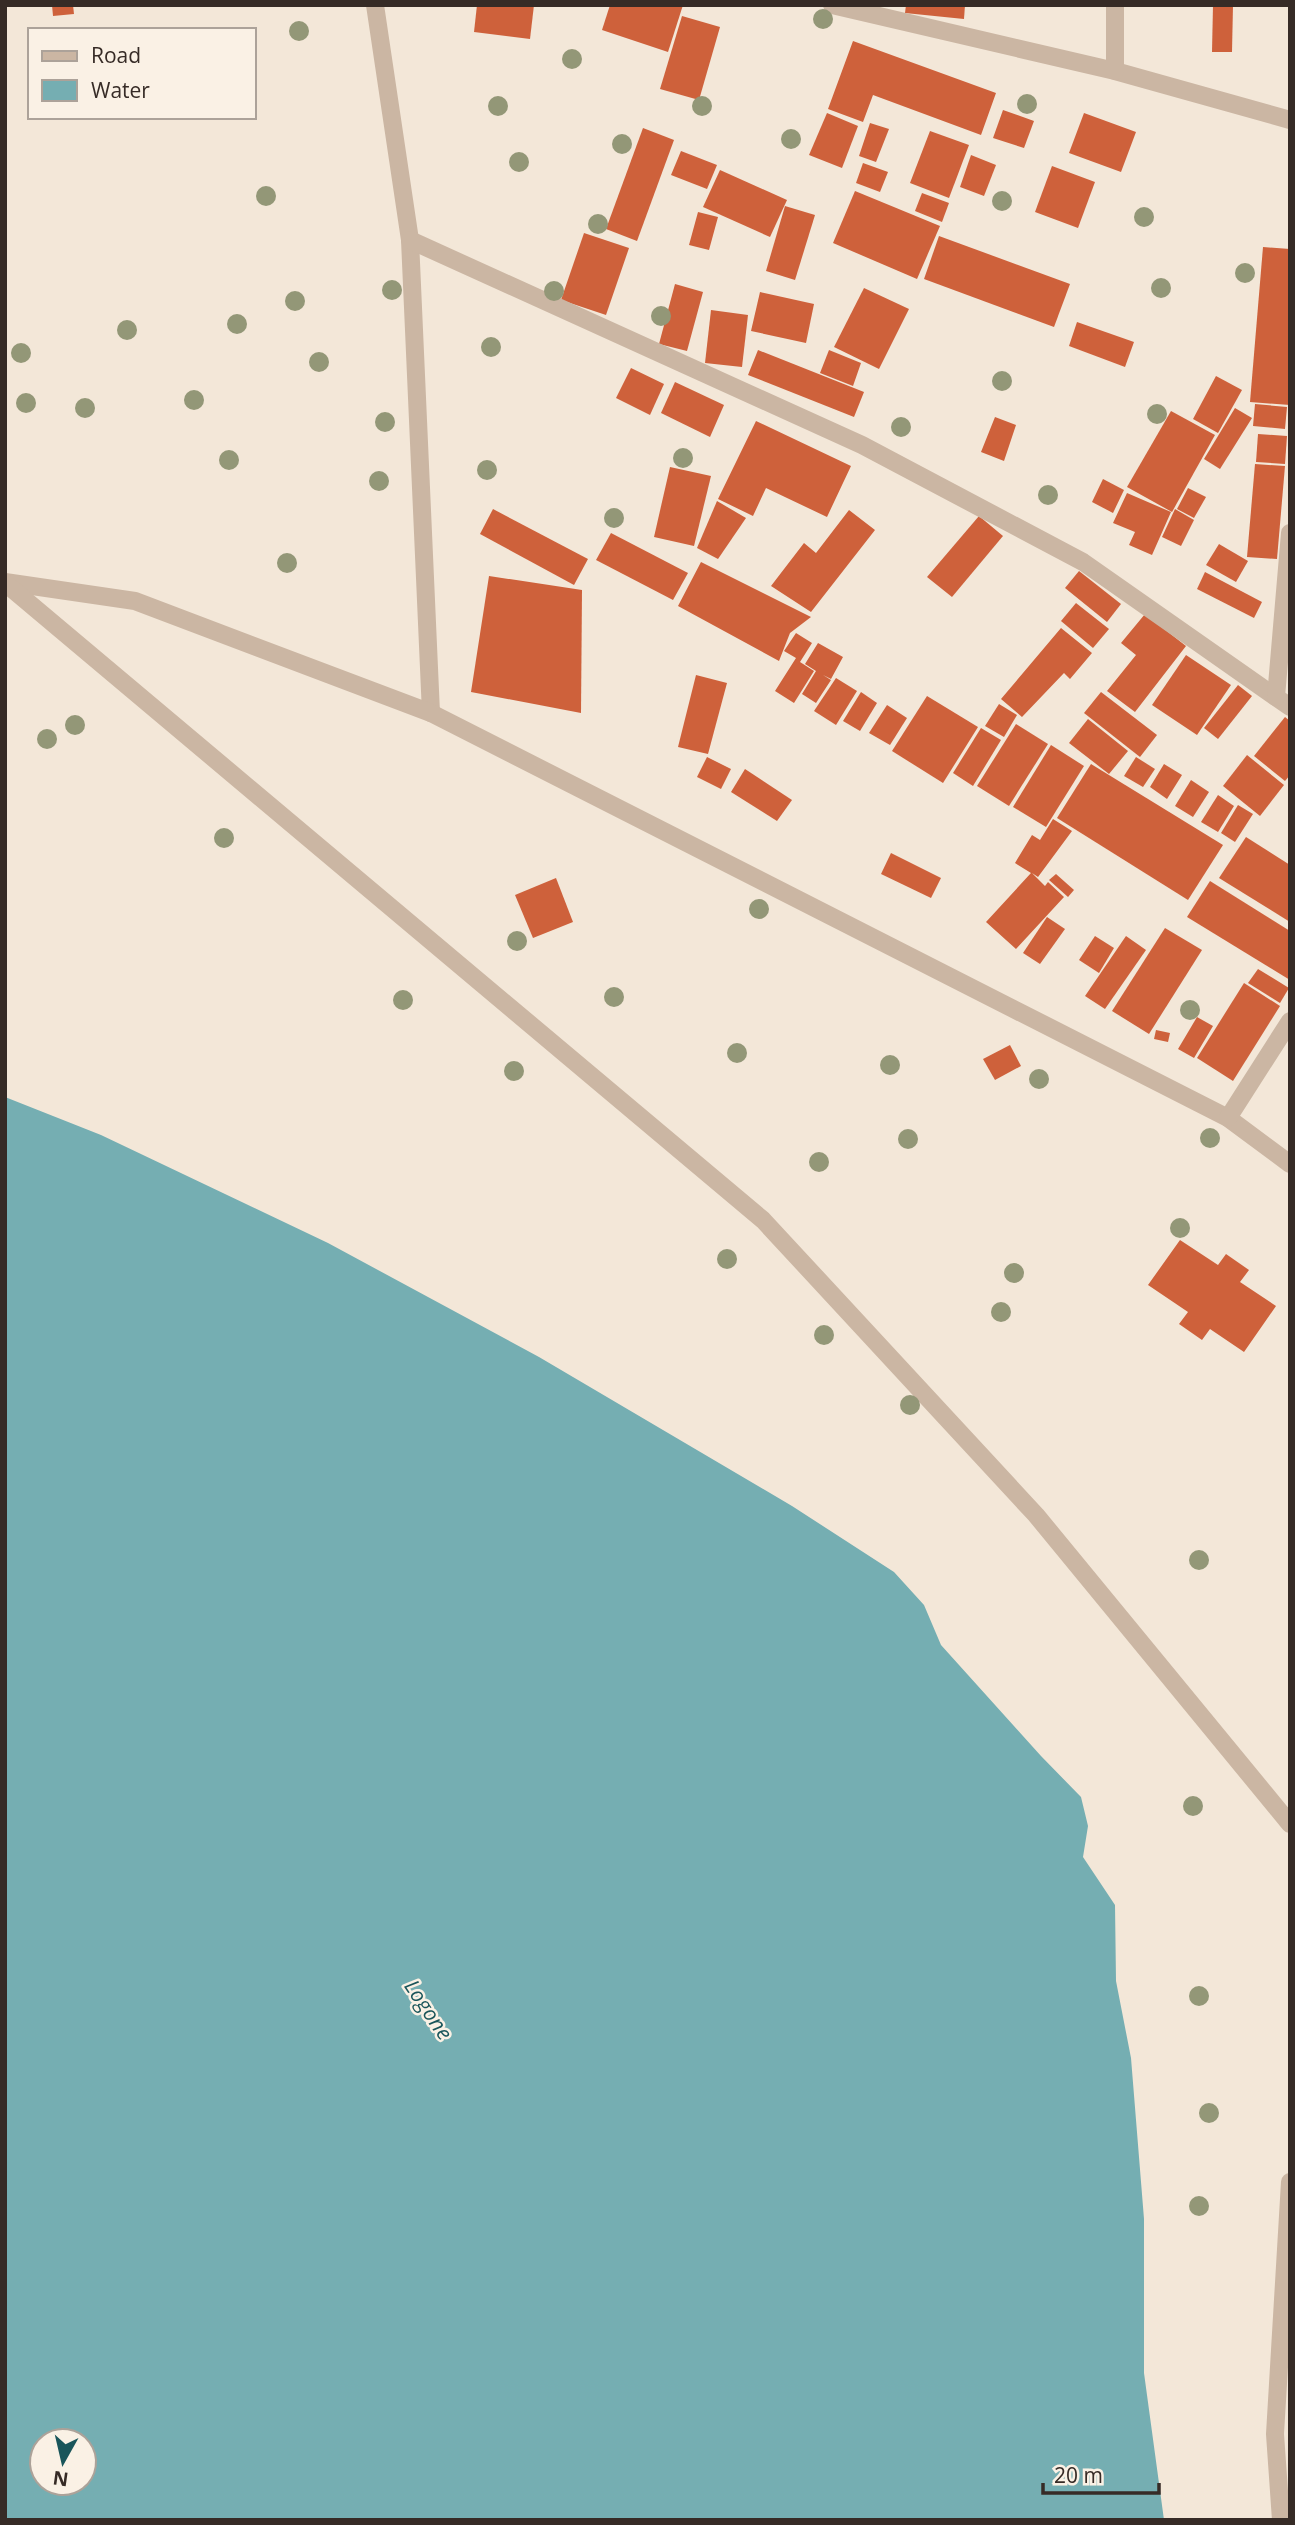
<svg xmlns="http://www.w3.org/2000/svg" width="1295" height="2525" font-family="'Open Sans',sans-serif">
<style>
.water{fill:#75aeb2;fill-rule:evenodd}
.building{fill:#ce613b}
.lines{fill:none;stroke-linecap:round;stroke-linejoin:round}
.minor{stroke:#cbb6a3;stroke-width:18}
.tree{fill:#939777}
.labels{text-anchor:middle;stroke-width:5;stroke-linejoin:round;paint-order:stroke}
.water-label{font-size:21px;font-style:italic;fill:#19555a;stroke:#faf1e5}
</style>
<rect width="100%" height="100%" fill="#f3e7d8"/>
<!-- water -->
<path class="water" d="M5,1097L101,1135L328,1243L539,1357L792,1506L894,1572L924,1605L941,1645L1041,1756L1081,1797L1088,1826L1083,1857L1115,1905L1116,1981L1131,2058L1144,2219V2373L1164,2520H5ZM42,2441H84V2483H42Z"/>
<!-- building -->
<g class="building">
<polygon points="52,5 73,5 74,14 53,16"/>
<polygon points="477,5 534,5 530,39 474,32"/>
<polygon points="610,5 683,5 668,52 602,30"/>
<polygon points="906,5 965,5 964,19 905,13"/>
<polygon points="1213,5 1233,5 1232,52 1212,52"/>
<polygon points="682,16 720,27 699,100 660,89"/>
<polygon points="853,41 996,93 981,135 873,95 863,122 828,109"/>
<polygon points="1003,110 1034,121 1024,148 993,138"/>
<polygon points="827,113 858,126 842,168 809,155"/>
<polygon points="1084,113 1136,132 1121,172 1069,153"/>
<polygon points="870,123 889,129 876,162 859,156"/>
<polygon points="643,128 674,140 637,241 606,229"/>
<polygon points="930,131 969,145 949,198 910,183"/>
<polygon points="681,151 717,165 707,189 671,175"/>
<polygon points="971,155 996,165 984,196 960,187"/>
<polygon points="863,163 888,172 880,192 856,183"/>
<polygon points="1052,166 1095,182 1078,228 1035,212"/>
<polygon points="720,170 787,200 770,237 703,207"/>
<polygon points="855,191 940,226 917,279 833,243"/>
<polygon points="922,193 949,203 942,222 915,211"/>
<polygon points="785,206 815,215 795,280 766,271"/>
<polygon points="698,212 718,217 709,250 689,245"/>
<polygon points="584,233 629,248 606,315 561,300"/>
<polygon points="939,236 1070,284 1054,327 924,279"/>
<polygon points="1263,247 1290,249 1290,405 1250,402"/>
<polygon points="675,284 703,292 687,351 659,344"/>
<polygon points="864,288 909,309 879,369 834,347"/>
<polygon points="760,292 814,304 806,343 751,331"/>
<polygon points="711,310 748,315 742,367 705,363"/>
<polygon points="1077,322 1134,342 1125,367 1069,346"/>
<polygon points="758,350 864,392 854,417 748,375"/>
<polygon points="829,350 861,363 853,386 820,373"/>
<polygon points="631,368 664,384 650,415 616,398"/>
<polygon points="1216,376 1242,390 1218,433 1193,419"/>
<polygon points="675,382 724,405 710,437 661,413"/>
<polygon points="1255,404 1287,407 1285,429 1253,426"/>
<polygon points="1235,408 1252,418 1220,469 1204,459"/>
<polygon points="1171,411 1215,435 1172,512 1127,487"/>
<polygon points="995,417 1016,425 1004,461 981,452"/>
<polygon points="756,421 851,466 827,517 766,488 753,516 718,499"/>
<polygon points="1258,434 1287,436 1285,464 1256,462"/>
<polygon points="1255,464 1285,466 1277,559 1247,557"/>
<polygon points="670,467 711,476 694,546 654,537"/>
<polygon points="1103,479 1124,490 1113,513 1092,502"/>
<polygon points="1188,488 1206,497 1194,518 1177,509"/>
<polygon points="1127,493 1171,512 1152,555 1129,545 1135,532 1113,523"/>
<polygon points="717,501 746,518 718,559 697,548"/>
<polygon points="493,509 588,559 574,585 480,534"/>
<polygon points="1175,509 1194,520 1181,546 1162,537"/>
<polygon points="849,510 875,530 811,612 771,586 804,543 816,553"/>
<polygon points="979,516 1003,536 952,597 927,577"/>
<polygon points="611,533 688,573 673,600 596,560"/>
<polygon points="1219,544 1248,561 1236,582 1206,565"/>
<polygon points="701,562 811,617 790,633 779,661 678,606"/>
<polygon points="1079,571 1121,604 1107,622 1065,588"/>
<polygon points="1205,572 1262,602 1254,618 1197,589"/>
<polygon points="489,576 582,590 581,713 471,692"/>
<polygon points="1076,603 1109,629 1093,648 1061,621"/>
<polygon points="1145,614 1186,646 1135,712 1107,691 1136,655 1121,643"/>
<polygon points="1061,628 1092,653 1070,679 1064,673 1022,717 1001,699"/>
<polygon points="796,633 812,643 800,662 814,671 794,703 775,691 796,658 784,651"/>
<polygon points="818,643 843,657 831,679 823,675 831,680 816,703 802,694 816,671 805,664"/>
<polygon points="1186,655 1231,685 1197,735 1152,705"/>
<polygon points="696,675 727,683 708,754 678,747"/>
<polygon points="836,678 857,691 836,725 814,711"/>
<polygon points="1238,685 1252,696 1218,739 1204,728"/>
<polygon points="861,692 877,703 860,731 843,721"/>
<polygon points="1101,692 1157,735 1140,757 1084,713"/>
<polygon points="927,696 978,727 943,783 892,751"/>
<polygon points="999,704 1017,715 1004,737 985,726"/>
<polygon points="887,705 907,718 890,745 869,733"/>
<polygon points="1285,717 1290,721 1290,775 1285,781 1254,756"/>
<polygon points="1088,719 1128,751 1109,774 1069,743"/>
<polygon points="1016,724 1048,744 1009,806 977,786"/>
<polygon points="981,728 1001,740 973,786 953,773"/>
<polygon points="1051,745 1084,766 1046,827 1013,807"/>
<polygon points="1247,755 1284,785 1260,816 1223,786"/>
<polygon points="707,757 731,769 721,789 697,777"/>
<polygon points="1136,757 1155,769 1143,787 1124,776"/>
<polygon points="1091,764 1223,845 1188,900 1057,818"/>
<polygon points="1164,764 1182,775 1167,799 1150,787"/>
<polygon points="745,769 792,800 777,821 731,792"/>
<polygon points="1191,780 1209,792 1193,817 1175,806"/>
<polygon points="1218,795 1234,806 1218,832 1201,822"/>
<polygon points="1238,805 1253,814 1235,842 1221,833"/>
<polygon points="1053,819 1072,831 1038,877 1032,873 1045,886 1048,882 1064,897 1016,949 986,922 1031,873 1015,863 1032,835 1040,840"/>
<polygon points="1246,837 1290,865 1290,922 1219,878"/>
<polygon points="891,853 941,878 931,898 881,874"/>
<polygon points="1056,874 1074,890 1068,897 1049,880"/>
<polygon points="556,878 573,922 533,938 515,895"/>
<polygon points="1210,881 1290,931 1290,980 1187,917"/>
<polygon points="1047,917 1065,929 1040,964 1023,953"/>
<polygon points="1165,928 1202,950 1149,1034 1112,1011"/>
<polygon points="1095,936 1114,948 1099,973 1079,960"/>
<polygon points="1126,936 1146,950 1105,1009 1085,996"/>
<polygon points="1258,969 1289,988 1280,1003 1248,983"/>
<polygon points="1244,983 1280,1006 1233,1081 1197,1058"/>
<polygon points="1197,1017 1213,1026 1194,1058 1178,1049"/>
<polygon points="1156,1030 1170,1033 1168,1042 1154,1039"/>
<polygon points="1010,1045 1021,1066 995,1080 983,1059"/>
<polygon points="1180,1240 1218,1265 1226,1254 1249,1270 1240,1282 1276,1306 1244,1352 1210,1329 1202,1340 1179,1324 1188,1312 1148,1285"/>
</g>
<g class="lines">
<!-- minor -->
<g class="minor">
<polyline points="375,5 410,240 431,713"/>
<polyline points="832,5 1115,71 1290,120"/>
<polyline points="1115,71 1115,5"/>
<polyline points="410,240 862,445 1083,562 1290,707"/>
<polyline points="5,582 135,601 431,713 1228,1118 1290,1164"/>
<polyline points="5,583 763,1220 1036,1515 1290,1824"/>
<polyline points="1276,697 1290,533"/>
<polyline points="1228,1118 1290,1021"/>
<polyline points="1281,2520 1275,2434 1290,2182"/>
</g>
</g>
<!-- trees -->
<g class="tree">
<circle cx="823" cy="19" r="10"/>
<circle cx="299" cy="31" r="10"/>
<circle cx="572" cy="59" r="10"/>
<circle cx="1027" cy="104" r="10"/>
<circle cx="498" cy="106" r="10"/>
<circle cx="702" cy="106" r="10"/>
<circle cx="791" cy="139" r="10"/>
<circle cx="622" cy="144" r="10"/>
<circle cx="519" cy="162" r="10"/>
<circle cx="266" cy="196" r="10"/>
<circle cx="1002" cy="201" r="10"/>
<circle cx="1144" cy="217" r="10"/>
<circle cx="598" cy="224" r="10"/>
<circle cx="1245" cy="273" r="10"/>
<circle cx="1161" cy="288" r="10"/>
<circle cx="392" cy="290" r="10"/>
<circle cx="554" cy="291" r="10"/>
<circle cx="295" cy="301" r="10"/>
<circle cx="661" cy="316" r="10"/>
<circle cx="237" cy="324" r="10"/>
<circle cx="127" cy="330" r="10"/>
<circle cx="491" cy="347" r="10"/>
<circle cx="21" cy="353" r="10"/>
<circle cx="319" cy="362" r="10"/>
<circle cx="1002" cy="381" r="10"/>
<circle cx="194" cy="400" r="10"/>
<circle cx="26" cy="403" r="10"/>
<circle cx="85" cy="408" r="10"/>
<circle cx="1157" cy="414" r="10"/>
<circle cx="385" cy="422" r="10"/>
<circle cx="901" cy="427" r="10"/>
<circle cx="683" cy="458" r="10"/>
<circle cx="229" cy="460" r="10"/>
<circle cx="487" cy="470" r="10"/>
<circle cx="379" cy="481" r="10"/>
<circle cx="1048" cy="495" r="10"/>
<circle cx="614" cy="518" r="10"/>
<circle cx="287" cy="563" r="10"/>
<circle cx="75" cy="725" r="10"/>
<circle cx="47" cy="739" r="10"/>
<circle cx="224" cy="838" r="10"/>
<circle cx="759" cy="909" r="10"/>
<circle cx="517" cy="941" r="10"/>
<circle cx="614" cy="997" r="10"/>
<circle cx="403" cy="1000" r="10"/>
<circle cx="1190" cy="1010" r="10"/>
<circle cx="737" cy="1053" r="10"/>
<circle cx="890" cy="1065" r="10"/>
<circle cx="514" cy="1071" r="10"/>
<circle cx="1039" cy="1079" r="10"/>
<circle cx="1210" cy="1138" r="10"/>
<circle cx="908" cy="1139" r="10"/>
<circle cx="819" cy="1162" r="10"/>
<circle cx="1180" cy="1228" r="10"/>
<circle cx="727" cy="1259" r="10"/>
<circle cx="1014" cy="1273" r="10"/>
<circle cx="1001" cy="1312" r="10"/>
<circle cx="824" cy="1335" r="10"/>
<circle cx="910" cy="1405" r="10"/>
<circle cx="1199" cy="1560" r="10"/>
<circle cx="1193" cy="1806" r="10"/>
<circle cx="1199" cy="1996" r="10"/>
<circle cx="1209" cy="2113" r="10"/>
<circle cx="1199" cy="2206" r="10"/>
</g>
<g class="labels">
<!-- water labels -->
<g class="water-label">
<text transform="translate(428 2010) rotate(56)" y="7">Logone</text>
</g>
</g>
<!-- border -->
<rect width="1295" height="2525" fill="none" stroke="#362b26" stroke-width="14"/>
<!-- legend -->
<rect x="28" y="28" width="228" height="91" fill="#faf1e5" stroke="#aca299" stroke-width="2"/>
<rect x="42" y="51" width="35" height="10" fill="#cbb6a3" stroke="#aca299" stroke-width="2"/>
<text x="91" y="63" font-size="21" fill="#362b26">Road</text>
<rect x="42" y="80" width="35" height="21" fill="#75aeb2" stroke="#aca299" stroke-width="2"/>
<text x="91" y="98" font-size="21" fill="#362b26">Water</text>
<!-- north arrow -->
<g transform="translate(63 2462) rotate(188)"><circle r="33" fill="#faf1e5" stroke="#aca299" stroke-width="2"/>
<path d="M0-5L12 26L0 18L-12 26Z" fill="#19555a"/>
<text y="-10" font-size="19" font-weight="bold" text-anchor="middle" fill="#362b26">N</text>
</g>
<!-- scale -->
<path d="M1043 2483v10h116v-10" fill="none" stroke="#362b26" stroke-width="3.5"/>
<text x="1054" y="2483" font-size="21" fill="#362b26" stroke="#faf1e5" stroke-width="5" paint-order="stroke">20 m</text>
</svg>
